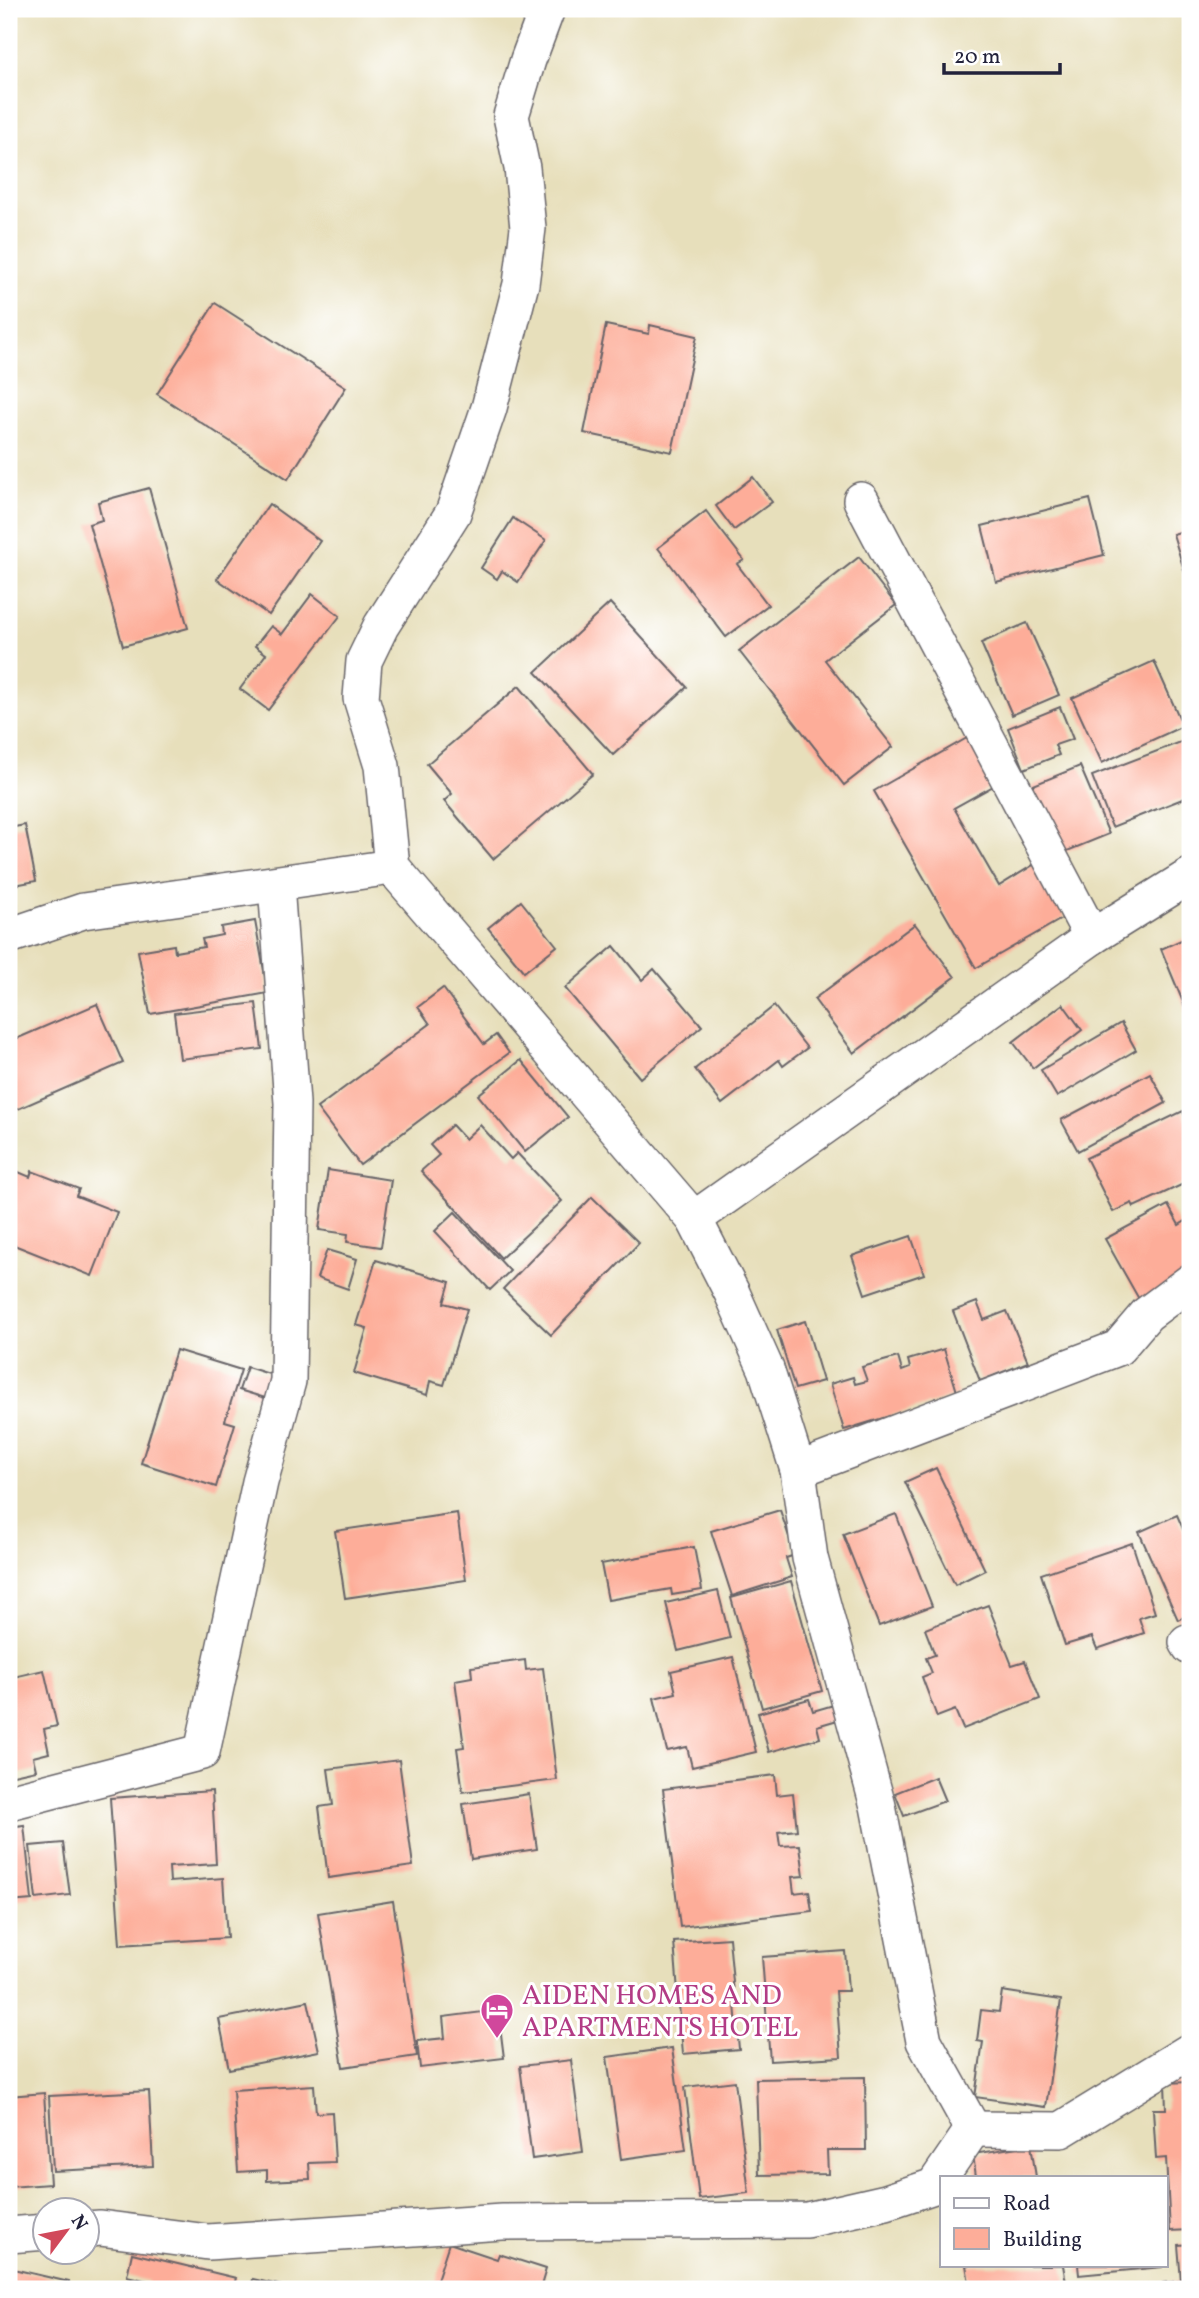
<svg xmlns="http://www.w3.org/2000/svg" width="1199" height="2298" font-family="Vollkorn,serif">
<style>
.building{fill:#fdad99}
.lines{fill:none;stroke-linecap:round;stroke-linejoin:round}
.minor-casing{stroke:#676468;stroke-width:38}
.minor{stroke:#fff;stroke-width:35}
.labels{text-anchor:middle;stroke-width:6;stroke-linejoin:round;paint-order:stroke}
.hotel-label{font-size:28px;fill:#b23c85;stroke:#fff;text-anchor:start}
</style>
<rect width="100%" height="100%" fill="#fff"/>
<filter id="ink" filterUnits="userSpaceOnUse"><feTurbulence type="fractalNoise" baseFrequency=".0143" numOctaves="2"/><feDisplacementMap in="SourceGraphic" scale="14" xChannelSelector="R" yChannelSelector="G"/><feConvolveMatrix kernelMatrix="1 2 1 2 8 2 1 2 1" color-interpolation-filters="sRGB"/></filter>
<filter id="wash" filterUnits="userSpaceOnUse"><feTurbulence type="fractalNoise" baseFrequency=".00686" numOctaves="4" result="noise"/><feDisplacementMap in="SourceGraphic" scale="28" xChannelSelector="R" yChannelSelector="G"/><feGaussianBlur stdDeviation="1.57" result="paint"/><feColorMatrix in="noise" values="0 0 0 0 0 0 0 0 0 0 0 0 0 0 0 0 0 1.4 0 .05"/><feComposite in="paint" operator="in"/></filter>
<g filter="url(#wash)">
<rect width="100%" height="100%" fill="#e7dfbb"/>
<g id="blocks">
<!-- building -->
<g class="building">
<polygon points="215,303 346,387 288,479 157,394"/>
<polygon points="606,325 649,334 650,325 697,336 672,452 584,433"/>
<polygon points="753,477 772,502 734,530 716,506"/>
<polygon points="149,488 188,628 123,646 89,524 102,520 98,502"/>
<polygon points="1090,499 1104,555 996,582 982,526"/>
<polygon points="269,504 320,541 269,615 217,579"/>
<polygon points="706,511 744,560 737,564 768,605 726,637 658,548"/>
<polygon points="513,518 546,540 518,582 502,571 497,579 481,568"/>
<polygon points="1190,529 1190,582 1188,583 1173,534"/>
<polygon points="859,557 896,605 825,660 893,747 844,785 739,651"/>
<polygon points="312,594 340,616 268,710 240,689 266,654 255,646 271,626 282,634"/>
<polygon points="610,603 687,687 613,755 536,672"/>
<polygon points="1027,623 1059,695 1012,715 981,643"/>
<polygon points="1154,661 1183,726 1102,763 1072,698"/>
<polygon points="519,686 593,774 493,859 444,801 452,794 427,764"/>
<polygon points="1060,707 1073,739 1055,745 1059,755 1024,769 1008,728"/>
<polygon points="967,738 1004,780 954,808 999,886 1035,864 1065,917 976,968 874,791"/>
<polygon points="1186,740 1190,751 1190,796 1112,827 1092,776"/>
<polygon points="1080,766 1109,834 1060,854 1031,786"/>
<polygon points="25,825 36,881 9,886 9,828"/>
<polygon points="521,901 557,946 524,972 488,928"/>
<polygon points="255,921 268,993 150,1014 138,951 174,945 175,952 204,947 202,939 222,935 221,927"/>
<polygon points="915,924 955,977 854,1053 814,999"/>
<polygon points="1190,936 1190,1019 1161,949"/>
<polygon points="614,946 642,980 654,969 702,1026 640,1078 565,988"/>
<polygon points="443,988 484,1044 496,1035 509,1053 360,1165 317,1108 430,1024 418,1007"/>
<polygon points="256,1003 262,1049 180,1059 174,1013"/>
<polygon points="97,1004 123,1063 9,1113 9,1042"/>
<polygon points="1063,1004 1082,1030 1033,1068 1013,1042"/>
<polygon points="774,1006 807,1048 783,1066 779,1060 722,1104 695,1069"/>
<polygon points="1121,1023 1136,1050 1057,1097 1041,1070"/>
<polygon points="521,1060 568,1117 525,1152 478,1095"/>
<polygon points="1150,1073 1166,1103 1078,1151 1061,1120"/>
<polygon points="1183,1111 1190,1127 1190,1181 1134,1207 1132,1203 1113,1212 1086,1158"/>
<polygon points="452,1125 465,1139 480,1125 511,1159 517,1153 562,1201 501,1258 421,1171 439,1155 430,1145"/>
<polygon points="9,1168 30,1177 32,1171 79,1189 76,1196 117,1212 92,1276 9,1243"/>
<polygon points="328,1170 391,1180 381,1247 347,1242 348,1234 319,1230"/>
<polygon points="592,1197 639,1243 551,1335 503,1289"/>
<polygon points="1168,1205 1179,1225 1189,1219 1190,1222 1190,1274 1140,1301 1105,1239"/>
<polygon points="455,1212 510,1271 490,1290 435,1231"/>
<polygon points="911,1236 924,1274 865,1294 852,1256"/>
<polygon points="327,1250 357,1259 348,1289 317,1278"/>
<polygon points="376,1260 450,1282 444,1303 467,1309 444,1385 430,1381 427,1395 354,1373 367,1328 356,1325"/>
<polygon points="977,1302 984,1320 1007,1311 1028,1362 980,1381 953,1311"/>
<polygon points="805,1321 823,1381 795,1389 777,1330"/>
<polygon points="944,1349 958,1395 844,1430 830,1384 853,1377 855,1384 867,1381 862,1367 898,1357 902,1371 910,1368 908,1360"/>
<polygon points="176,1350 241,1370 225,1421 235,1424 216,1487 141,1463"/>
<polygon points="247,1367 282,1378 275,1401 239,1390"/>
<polygon points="936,1468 985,1570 955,1585 905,1482"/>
<polygon points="780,1510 795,1555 786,1558 792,1577 732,1596 711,1531"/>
<polygon points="457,1513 466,1580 345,1598 335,1531"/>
<polygon points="896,1514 932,1606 879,1626 843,1534"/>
<polygon points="1177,1515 1190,1545 1190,1614 1178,1620 1139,1532"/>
<polygon points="1132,1543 1155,1613 1139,1618 1144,1633 1097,1649 1092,1637 1065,1645 1041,1574"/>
<polygon points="694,1547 702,1590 672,1595 671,1589 608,1600 601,1564"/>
<polygon points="791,1581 822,1691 762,1708 731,1598"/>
<polygon points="718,1591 730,1638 678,1651 666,1603"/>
<polygon points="988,1605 1012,1665 1025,1661 1040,1699 963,1729 955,1710 937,1717 922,1677 932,1673 926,1658 935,1655 925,1629"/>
<polygon points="733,1657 756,1752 692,1767 687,1747 667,1751 654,1698 676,1693 671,1671"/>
<polygon points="525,1660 526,1670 543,1668 557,1780 463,1792 457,1748 464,1747 455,1680 472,1677 471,1667"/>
<polygon points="44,1670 57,1726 44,1729 49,1753 33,1757 36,1770 9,1776 9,1678"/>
<polygon points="809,1699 813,1711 837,1704 841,1719 817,1726 820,1738 769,1752 758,1713"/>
<polygon points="399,1760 413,1866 328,1878 319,1807 333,1805 328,1769"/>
<polygon points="775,1775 777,1795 793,1793 797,1830 778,1832 780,1846 800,1845 804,1876 792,1877 794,1893 809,1891 812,1911 680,1927 663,1789"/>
<polygon points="935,1777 945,1801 904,1816 895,1793"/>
<polygon points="212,1791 216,1864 169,1867 170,1882 223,1878 227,1938 120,1945 110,1798"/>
<polygon points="529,1794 537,1849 471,1859 463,1804"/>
<polygon points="24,1825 32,1900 9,1902 9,1827"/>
<polygon points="63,1843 70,1895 36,1899 30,1846"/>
<polygon points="393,1901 417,2056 343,2067 318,1913"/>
<polygon points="729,1938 739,2049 683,2054 674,1942"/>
<polygon points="845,1951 848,1991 836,1991 841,2057 770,2061 762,1957"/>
<polygon points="1002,1991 1061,2000 1046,2107 975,2097 983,2042 977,2041 981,2010 999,2012"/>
<polygon points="308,2001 319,2051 229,2069 219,2019"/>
<polygon points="498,2010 504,2058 420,2068 417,2041 445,2038 443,2017"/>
<polygon points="672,2048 686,2150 621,2159 607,2057"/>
<polygon points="571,2060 583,2152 532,2159 520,2066"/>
<polygon points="865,2077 866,2150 827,2150 828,2174 759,2175 756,2079"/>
<polygon points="735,2081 749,2193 699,2199 685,2087"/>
<polygon points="1190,2082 1190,2230 1170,2231 1166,2158 1156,2159 1153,2109 1166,2109 1165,2083"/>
<polygon points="314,2085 316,2113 332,2112 335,2162 309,2163 310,2179 267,2181 267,2170 238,2172 233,2090"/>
<polygon points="149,2091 153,2166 53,2171 49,2096"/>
<polygon points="44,2093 50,2184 9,2187 9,2096"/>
<polygon points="1031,2145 1036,2177 976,2177 973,2154"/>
<polygon points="449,2243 497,2259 499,2254 546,2269 540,2289 434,2289"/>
<polygon points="1190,2244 1190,2289 1163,2289 1163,2283 1181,2281 1178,2245"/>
<polygon points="132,2253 236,2278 233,2289 146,2289 148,2281 127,2276"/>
<polygon points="966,2265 1063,2265 1067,2288 970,2289"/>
<polygon points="1078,2265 1162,2265 1162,2267 1079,2275"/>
<polygon points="9,2268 69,2282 67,2289 9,2289"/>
<polygon points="253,2279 291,2288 291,2289 251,2289"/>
</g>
</g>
</g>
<g filter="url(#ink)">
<use href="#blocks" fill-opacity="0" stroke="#676468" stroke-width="2"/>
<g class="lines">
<defs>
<g id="minor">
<polyline points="861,500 1092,937"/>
<polyline points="9,936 83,911 392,867"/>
<polyline points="694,1219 1092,937 1190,876"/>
<polyline points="798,1470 1118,1348 1147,1314 1190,1282"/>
<polyline points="1187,1642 1190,1647"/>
<polyline points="9,1802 202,1752 260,1482 288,1381 292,1103 276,885"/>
<polyline points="973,2129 1061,2130 1190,2051"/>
<polyline points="88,2229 100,2228 208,2242 502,2222 807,2220 886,2202 934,2186 973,2129 924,2041 878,1806 810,1558 798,1470 766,1369 732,1293 694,1219 392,867 382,766 361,698 364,661 381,626 453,513 489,408 521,284 528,228 522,168 511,116 528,60 547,9"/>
<polyline points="9,2235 46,2232"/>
</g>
</defs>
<!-- minor casing -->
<use href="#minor" class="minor-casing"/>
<!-- minor -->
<use href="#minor" class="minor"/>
</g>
</g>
<!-- icons -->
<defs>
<symbol id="hotel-pin" viewBox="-11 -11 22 30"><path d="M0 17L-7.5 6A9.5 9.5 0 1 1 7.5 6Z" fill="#d1479c" stroke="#fff"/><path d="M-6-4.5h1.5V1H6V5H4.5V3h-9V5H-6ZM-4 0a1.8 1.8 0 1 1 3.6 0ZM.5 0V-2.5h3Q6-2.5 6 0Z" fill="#fff"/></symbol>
</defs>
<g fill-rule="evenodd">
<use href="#hotel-pin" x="478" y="1991" width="38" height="52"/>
</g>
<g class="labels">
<!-- hotel labels -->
<g class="hotel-label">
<text x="522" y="2004">AIDEN HOMES AND<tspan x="522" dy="32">APARTMENTS HOTEL</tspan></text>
</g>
</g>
<!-- margin -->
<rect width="1199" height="2298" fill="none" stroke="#fff" stroke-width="35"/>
<!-- legend -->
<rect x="940" y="2176" width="228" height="91" fill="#ffffff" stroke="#a7a7b1" stroke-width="2"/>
<rect x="954" y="2198" width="35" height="10" fill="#ffffff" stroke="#a7a7b1" stroke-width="2"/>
<text x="1003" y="2210" font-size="21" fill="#22223b">Road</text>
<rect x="954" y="2228" width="35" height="21" fill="#fdad99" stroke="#a7a7b1" stroke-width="2"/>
<text x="1003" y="2246" font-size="21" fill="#22223b">Building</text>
<!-- north arrow -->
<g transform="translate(66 2231) rotate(58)"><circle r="33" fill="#ffffff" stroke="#a7a7b1" stroke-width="2"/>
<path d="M0-5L12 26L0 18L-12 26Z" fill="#d1495b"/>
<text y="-10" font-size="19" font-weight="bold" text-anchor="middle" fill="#22223b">N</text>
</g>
<!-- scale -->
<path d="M944 63v10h116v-10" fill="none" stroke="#22223b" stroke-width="3.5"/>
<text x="954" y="63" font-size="21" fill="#22223b" stroke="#ffffff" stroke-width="5" paint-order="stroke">20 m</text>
</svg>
